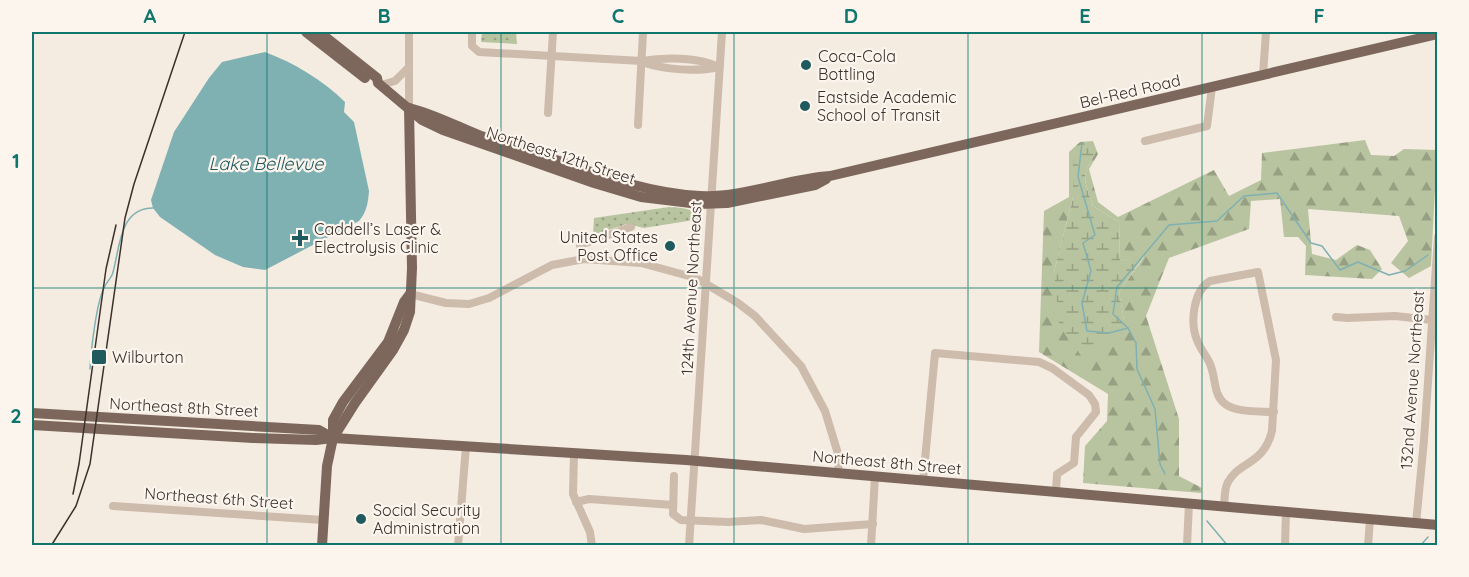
<svg xmlns="http://www.w3.org/2000/svg" width="1469" height="577" font-family="Quicksand,sans-serif">
<style>
.grass{fill:url(#grass-dots)}
.forest{fill:url(#forest-firs);fill-rule:evenodd}
.wetland{fill:url(#wetland-marsh)}
.water{fill:#7fb0b2}
.lines{fill:none;stroke-linecap:round;stroke-linejoin:round}
.stream{stroke:#7fb0b2;stroke-width:1.5}
.minor{stroke:#cdbbac;stroke-width:8}
.major{stroke:#7d675c;stroke-width:10}
.tram{stroke:#3b302b;stroke-width:1.5}
.grid{fill:none;stroke:#0f766e;stroke-width:1.5;stroke-opacity:0.55}
.poi-dot{fill:#1f5a5e;stroke:#fbf5ee;stroke-width:2}
.labels{text-anchor:middle;stroke-width:4.5;stroke-linejoin:round;paint-order:stroke}
.poi-label{font-size:16px;fill:#3b302b;stroke:#fbf5ee;text-anchor:start}
.street-label{font-size:16px;fill:#3b302b;stroke:#fbf5ee}
.water-label{font-size:18px;font-style:italic;fill:#1f5a5e;stroke:#fbf5ee}
.neatline{fill:none;stroke:#0f766e;stroke-width:2}
.grid-label{font-size:20px;text-anchor:middle;font-weight:bold;fill:#0f766e}
</style>
<defs>
<pattern id="grass-dots" width="8" height="8" patternUnits="userSpaceOnUse" patternTransform="scale(1.5)"><rect width="8" height="8" fill="#b8c4a0"/><path d="M2 2h.1M6 6h.1" fill="none" stroke="#97a083" stroke-width="1.8" stroke-linecap="round"/></pattern>
<pattern id="forest-firs" width="22" height="20" patternUnits="userSpaceOnUse" patternTransform="scale(1.5)"><rect width="22" height="20" fill="#b8c4a0"/><path d="M5 1l3.5 6h-7zM16 11l3.5 6h-7z" fill="#97a083"/></pattern>
<pattern id="wetland-marsh" width="20" height="14" patternUnits="userSpaceOnUse" patternTransform="scale(1.5)"><rect width="20" height="14" fill="#b8c4a0"/><path d="M1 5h8M5 5V1M11 12h8M15 12V8" fill="none" stroke="#97a083"/></pattern>
</defs>
<rect width="100%" height="100%" fill="#f4ebe1"/>
<!-- grass -->
<g class="grass">
<polygon points="482,32 516,32 517,44 481,42"/>
<path d="M669,207C680,208 694,207 700,219L644,228L627,224L593,235L594,218Z"/>
</g>
<!-- forest -->
<path class="forest" d="M1365,140L1371,155L1394,156L1404,149L1437,150L1431,266L1409,278L1391,263L1408,241L1399,216L1308,209L1312,254L1336,260L1357,245L1370,250L1382,269L1372,279L1305,275L1306,246L1298,237H1284L1280,199L1251,201L1249,229L1169,258L1146,316L1179,419V476L1202,488L1201,493L1083,483L1085,446L1107,421L1108,394L1039,352L1044,211L1069,197V152L1080,142L1093,141L1098,154L1089,169L1098,202L1118,217L1214,170L1229,196L1261,180L1262,153ZM1073,153L1094,155C1080,179 1085,180 1093,206L1119,222L1120,261L1144,257L1119,292L1124,320L1054,272L1073,197Z"/>
<!-- wetland -->
<path class="wetland" d="M1091,144L1094,155C1080,179 1085,180 1093,206L1119,222L1120,261L1144,256L1119,292L1124,320L1103,347L1082,357L1059,324L1054,272L1073,197V153L1080,145Z"/>
<!-- water -->
<path class="water" d="M265,52C294,63 323,80 345,102L344,112L354,122L369,191C368,202 367,212 359,221L265,270L243,267L215,255L160,217L153,208L151,200L174,132L209,78L222,62Z"/>
<g class="lines">
<!-- stream -->
<g class="stream">
<polyline points="1082,143 1078,177 1095,235 1083,243 1091,271 1082,303 1087,331 1109,333 1128,328 1136,343 1137,369 1155,409 1160,464 1165,474"/>
<polyline points="1128,328 1113,314 1117,287 1169,225 1217,221 1244,196 1277,193 1311,243 1322,246 1340,270 1358,262 1389,275 1405,271 1428,255"/>
<path d="M90,369C91,351 96,304 104,288C106,282 112,278 113,272C120,248 119,208 153,208"/>
<polyline points="1207,521 1228,546"/>
<polyline points="1420,546 1428,537"/>
</g>
<!-- minor -->
<g class="minor">
<polyline points="409,32 409,108"/>
<path d="M472,32V46L479,52L642,61C665,57 698,57 719,67"/>
<path d="M642,62C665,70 696,72 719,67"/>
<polyline points="1263,75 1266,32"/>
<polyline points="381,85 395,81 409,67"/>
<polyline points="548,113 553,32"/>
<polyline points="638,125 643,32"/>
<polyline points="1145,141 1207,126 1212,87"/>
<polyline points="584,259 580,245 631,227"/>
<polyline points="410,294 446,303 469,304 489,298 552,265 584,259 641,263 696,278 738,303 755,316 801,366 825,411 839,457 838,473"/>
<polyline points="1336,317 1347,318 1395,316 1432,320"/>
<polyline points="574,453 573,494 590,532 592,546"/>
<polyline points="674,476 673,514 681,520 728,522 761,520 804,529 873,524"/>
<polyline points="923,481 935,353 1039,362 1052,368 1089,395 1095,404 1096,412 1076,437 1074,463 1057,474 1056,492"/>
<polyline points="576,502 589,499 673,505"/>
<polyline points="113,506 323,520"/>
<path d="M1224,506C1225,498 1224,489 1228,482C1238,462 1264,465 1272,431L1276,360L1258,272L1210,281C1193,291 1190,323 1197,340C1200,349 1207,356 1210,364C1216,377 1213,394 1224,403C1235,413 1259,411 1274,412"/>
<polyline points="1416,524 1424,440 1438,237"/>
<polyline points="458,546 466,446"/>
<polyline points="689,546 722,32"/>
<polyline points="871,546 875,476"/>
<polyline points="1187,546 1189,503"/>
<polyline points="1285,546 1286,511"/>
<polyline points="1368,546 1370,519"/>
</g>
<!-- major -->
<g class="major">
<polyline points="306,32 365,78"/>
<polyline points="319,32 377,78 378,83 422,120 443,130 594,183 641,197 699,204 727,203 815,185 826,179"/>
<path d="M409,108C434,114 458,127 481,136C503,144 525,149 547,157C597,174 646,193 700,196C745,198 786,179 830,176L1438,34"/>
<polyline points="32,413 319,430 333,438"/>
<polyline points="32,425 253,438 316,440 333,438 686,460 1438,525"/>
<polyline points="333,438 355,403 393,350 404,330 410,312 412,268 409,108"/>
<polyline points="322,546 327,466 333,438 333,420 343,402 388,342 404,302 410,294"/>
</g>
<!-- tram -->
<g class="tram">
<polyline points="73,494 79,464 106,269 116,225"/>
<polyline points="51,546 76,506 90,464 125,218 134,184 185,32"/>
</g>
</g>
<!-- grid -->
<path class="grid" d="M267,32V546M501,32V546M734,32V546M968,32V546M1202,32V546M32,288H1438"/>
<!-- markers -->
<g class="poi-dot">
<circle cx="806" cy="65" r="6"/>
<circle cx="805" cy="106" r="6"/>
<path d="M297 229h6v6h6v6h-6v6h-6v-6h-6v-6h6z"/>
<circle cx="670" cy="246" r="6"/>
<rect x="91" y="349" width="16" height="16" rx="3"/>
<circle cx="361" cy="519" r="6"/>
</g>
<g class="labels">
<!-- poi labels -->
<g class="poi-label">
<text x="818" y="62">Coca-Cola<tspan x="818" dy="18">Bottling</tspan></text>
<text x="817" y="103">Eastside Academic<tspan x="817" dy="18">School of Transit</tspan></text>
<text x="314" y="235">Caddell’s Laser &amp;<tspan x="314" dy="18">Electrolysis Clinic</tspan></text>
<text x="658" y="243" text-anchor="end">United States<tspan x="658" dy="18">Post Office</tspan></text>
<text x="112" y="363">Wilburton</text>
<text x="373" y="516">Social Security<tspan x="373" dy="18">Administration</tspan></text>
</g>
<!-- street labels -->
<g class="street-label">
<text transform="translate(1130 91) rotate(-13)" y="6">Bel-Red Road</text>
<text transform="translate(561 155) rotate(18)" y="6">Northeast 12th Street</text>
<text transform="translate(691 288) rotate(-87)" y="6">124th Avenue Northeast</text>
<text transform="translate(1412 380) rotate(-86)" y="6">132nd Avenue Northeast</text>
<text transform="translate(184 407) rotate(3)" y="6">Northeast 8th Street</text>
<text transform="translate(887 462) rotate(5)" y="6">Northeast 8th Street</text>
<text transform="translate(219 498) rotate(4)" y="6">Northeast 6th Street</text>
</g>
<!-- water labels -->
<g class="water-label">
<text x="266" y="170">Lake Bellevue</text>
</g>
</g>
<!-- border -->
<rect width="1469" height="577" fill="none" stroke="#fbf5ee" stroke-width="66"/>
<rect x="33" y="33" width="1403" height="511" class="neatline"/>
<g class="grid-label">
<text x="150" y="23">A</text>
<text x="384" y="23">B</text>
<text x="618" y="23">C</text>
<text x="851" y="23">D</text>
<text x="1085" y="23">E</text>
<text x="1319" y="23">F</text>
<text x="16" y="168">1</text>
<text x="16" y="423">2</text>
</g>
</svg>
